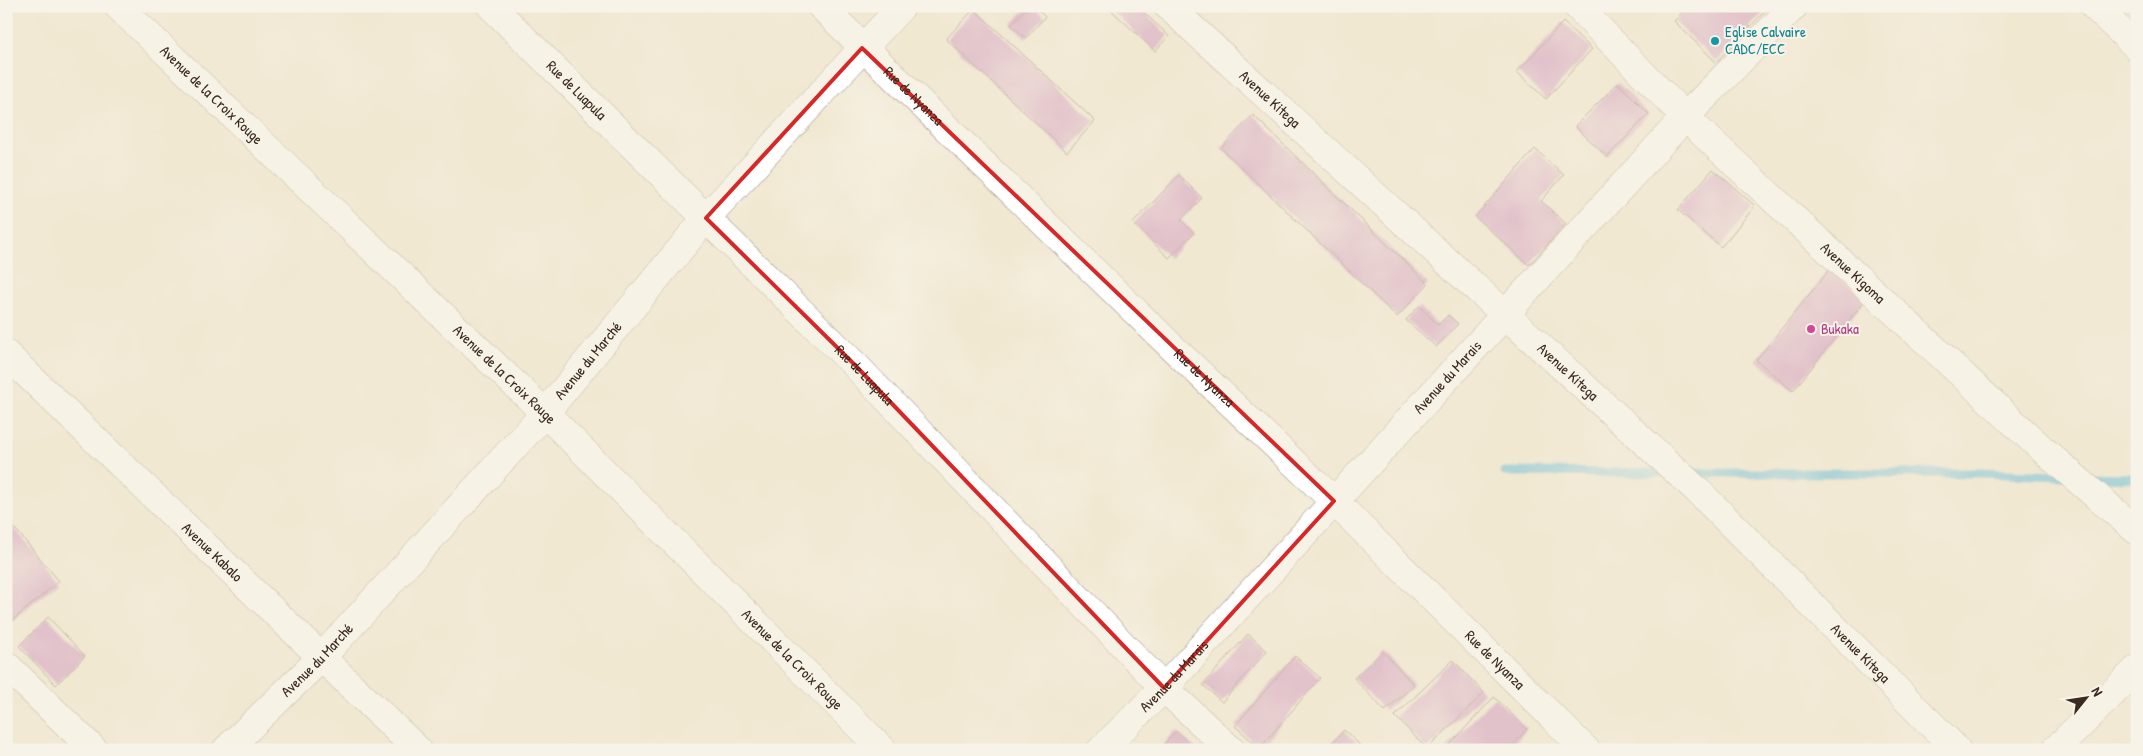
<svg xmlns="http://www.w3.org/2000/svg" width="2143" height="756" font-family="'Patrick Hand',sans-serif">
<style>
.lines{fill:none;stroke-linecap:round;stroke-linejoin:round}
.stream{stroke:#5fbcdd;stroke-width:9}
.building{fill:#d094c2}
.minor-casing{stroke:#968978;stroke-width:29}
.tertiary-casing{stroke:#968978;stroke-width:29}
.minor{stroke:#fff;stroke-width:28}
.tertiary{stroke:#fff;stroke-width:28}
.marked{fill:none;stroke:#d62828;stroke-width:4;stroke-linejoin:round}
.culture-dot{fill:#0f9aa8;stroke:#f7f3e8;stroke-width:2}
.hotel-dot{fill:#d1479c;stroke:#f7f3e8;stroke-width:2}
.labels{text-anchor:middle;stroke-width:4;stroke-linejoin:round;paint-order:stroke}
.culture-label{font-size:15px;fill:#0d838f;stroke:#f7f3e8;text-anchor:start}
.street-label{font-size:15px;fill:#3b2a1e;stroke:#f7f3e8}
.hotel-label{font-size:15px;fill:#b23c85;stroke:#f7f3e8;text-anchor:start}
</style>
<rect width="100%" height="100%" fill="#f7f3e8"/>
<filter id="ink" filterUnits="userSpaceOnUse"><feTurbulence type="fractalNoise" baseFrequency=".02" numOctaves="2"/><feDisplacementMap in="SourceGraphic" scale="10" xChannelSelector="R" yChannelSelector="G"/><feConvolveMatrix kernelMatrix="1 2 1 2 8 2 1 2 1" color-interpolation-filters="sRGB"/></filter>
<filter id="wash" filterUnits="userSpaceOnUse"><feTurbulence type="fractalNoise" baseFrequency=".0096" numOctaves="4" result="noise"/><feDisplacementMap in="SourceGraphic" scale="20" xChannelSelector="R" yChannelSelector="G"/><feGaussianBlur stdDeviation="1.12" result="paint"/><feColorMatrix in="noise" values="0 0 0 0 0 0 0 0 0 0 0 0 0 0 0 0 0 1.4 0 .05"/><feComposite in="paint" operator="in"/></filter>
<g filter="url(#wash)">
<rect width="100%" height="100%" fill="#f1e8d1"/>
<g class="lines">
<!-- stream -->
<g class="stream">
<polyline points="1505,472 1669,473"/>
<polyline points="1687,473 1981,473 2062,476"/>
<polyline points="2085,477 2137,478"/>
</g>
</g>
<g id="blocks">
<!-- building -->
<g class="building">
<polygon points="1028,6 1034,6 1045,17 1026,38 1011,25"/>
<polygon points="1111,6 1137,6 1169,36 1155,51 1109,8"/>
<polygon points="1689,6 1770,6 1716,62 1674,21"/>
<polygon points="974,9 1095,121 1067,152 946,39"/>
<polygon points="1563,22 1592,49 1546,99 1517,72"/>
<polygon points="1618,83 1649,114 1607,157 1575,126"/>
<polygon points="1253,115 1428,284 1397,317 1221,148"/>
<polygon points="1535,149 1564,175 1541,201 1566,224 1529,265 1475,217"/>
<polygon points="1713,169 1755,206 1721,247 1678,210"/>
<polygon points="1179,175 1202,198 1181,220 1194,233 1169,258 1133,223"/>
<polygon points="1830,269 1866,299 1793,391 1756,360"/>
<polygon points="1419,306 1438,325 1448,315 1458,324 1436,347 1406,320"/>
<polygon points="6,518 59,581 12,621 6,615"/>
<polygon points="48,617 85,656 56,685 19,646"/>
<polygon points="1248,634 1267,651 1222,702 1203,685"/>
<polygon points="1383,651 1414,685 1385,711 1354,678"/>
<polygon points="1295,656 1320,678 1260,748 1235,726"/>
<polygon points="1453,660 1484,693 1427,749 1395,716"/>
<polygon points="1494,697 1527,729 1508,750 1445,750"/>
<polygon points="1344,730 1365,750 1325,750"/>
<polygon points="1176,731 1197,750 1159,750"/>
</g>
</g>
</g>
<g filter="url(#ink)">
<use href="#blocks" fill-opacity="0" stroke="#968978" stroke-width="1"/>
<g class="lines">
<defs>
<g id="minor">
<path id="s1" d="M491,6L855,365L1164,688L1231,750"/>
<path id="s2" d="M821,6L1175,350L1334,501L1586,750"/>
<path id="s3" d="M1168,6L1698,491L1957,750"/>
<path id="s4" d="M1577,6L1685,117L2042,449L2137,531"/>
<polyline points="2094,6 2137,47"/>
<path id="s5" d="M6,354L418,750"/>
<polyline points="6,665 94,750"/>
<path id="s6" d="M226,750L321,658L545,413L706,218L902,6"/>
<polyline points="2055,750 2137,669"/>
</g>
<g id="tertiary">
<path id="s7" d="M118,6L545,413L883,750"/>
<path id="s8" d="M1101,750L1164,688L1685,117L1794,6"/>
</g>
</defs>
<!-- minor casing -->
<use href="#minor" class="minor-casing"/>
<!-- tertiary casing -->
<use href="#tertiary" class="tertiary-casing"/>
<!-- minor -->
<use href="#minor" class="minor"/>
<!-- tertiary -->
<use href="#tertiary" class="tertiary"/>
</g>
</g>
<!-- marked area -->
<path d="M0 0H2143V756H0ZM862,48L1334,501L1164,688L855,365L706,218Z" fill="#f1e8d1" fill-opacity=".55" fill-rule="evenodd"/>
<path class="marked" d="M862,48L1334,501L1164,688L855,365L706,218Z"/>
<!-- markers -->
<circle class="culture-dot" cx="1715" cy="41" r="5"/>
<circle class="hotel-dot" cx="1811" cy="329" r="5"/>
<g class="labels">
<!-- culture labels -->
<g class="culture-label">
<text x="1725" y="37">Eglise Calvaire<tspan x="1725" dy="17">CADC/ECC</tspan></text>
</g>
<!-- street labels -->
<g class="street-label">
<text dy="5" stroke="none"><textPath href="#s1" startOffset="120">Rue de Luapula</textPath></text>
<text dy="5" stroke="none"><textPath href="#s7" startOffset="129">Avenue de la Croix Rouge</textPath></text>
<text dy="5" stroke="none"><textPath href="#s2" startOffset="129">Rue de Nyanza</textPath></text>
<text dy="5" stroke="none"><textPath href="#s3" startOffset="138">Avenue Kitega</textPath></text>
<text dy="5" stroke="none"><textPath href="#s4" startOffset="384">Avenue Kigoma</textPath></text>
<text dy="5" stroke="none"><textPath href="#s6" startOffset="532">Avenue du Marché</textPath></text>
<text dy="5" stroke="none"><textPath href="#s3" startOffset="542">Avenue Kitega</textPath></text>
<text dy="5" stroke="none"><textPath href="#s7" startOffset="534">Avenue de la Croix Rouge</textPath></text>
<text dy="5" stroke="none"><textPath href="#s1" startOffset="525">Rue de Luapula</textPath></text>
<text dy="5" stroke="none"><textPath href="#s2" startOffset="534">Rue de Nyanza</textPath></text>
<text dy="5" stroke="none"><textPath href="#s8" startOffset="509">Avenue du Marais</textPath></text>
<text dy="5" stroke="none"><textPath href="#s5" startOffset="286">Avenue Kabalo</textPath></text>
<text dy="5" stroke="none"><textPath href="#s3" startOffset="948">Avenue Kitega</textPath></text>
<text dy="5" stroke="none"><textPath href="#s7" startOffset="939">Avenue de la Croix Rouge</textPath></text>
<text dy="5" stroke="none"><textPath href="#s6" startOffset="128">Avenue du Marché</textPath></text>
<text dy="5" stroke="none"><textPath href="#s2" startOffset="939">Rue de Nyanza</textPath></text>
<text dy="5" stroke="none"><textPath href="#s8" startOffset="104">Avenue du Marais</textPath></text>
</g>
<!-- hotel labels -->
<g class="hotel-label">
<text x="1821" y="334">Bukaka</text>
</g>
</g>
<!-- margin -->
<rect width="2143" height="756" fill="none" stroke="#f7f3e8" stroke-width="25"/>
<!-- north arrow -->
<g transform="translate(2086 698) rotate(60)" stroke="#f7f3e8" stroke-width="4" paint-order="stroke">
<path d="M0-4L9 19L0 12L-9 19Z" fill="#3b2a1e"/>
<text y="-8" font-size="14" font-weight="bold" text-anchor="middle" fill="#3b2a1e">N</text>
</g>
</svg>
